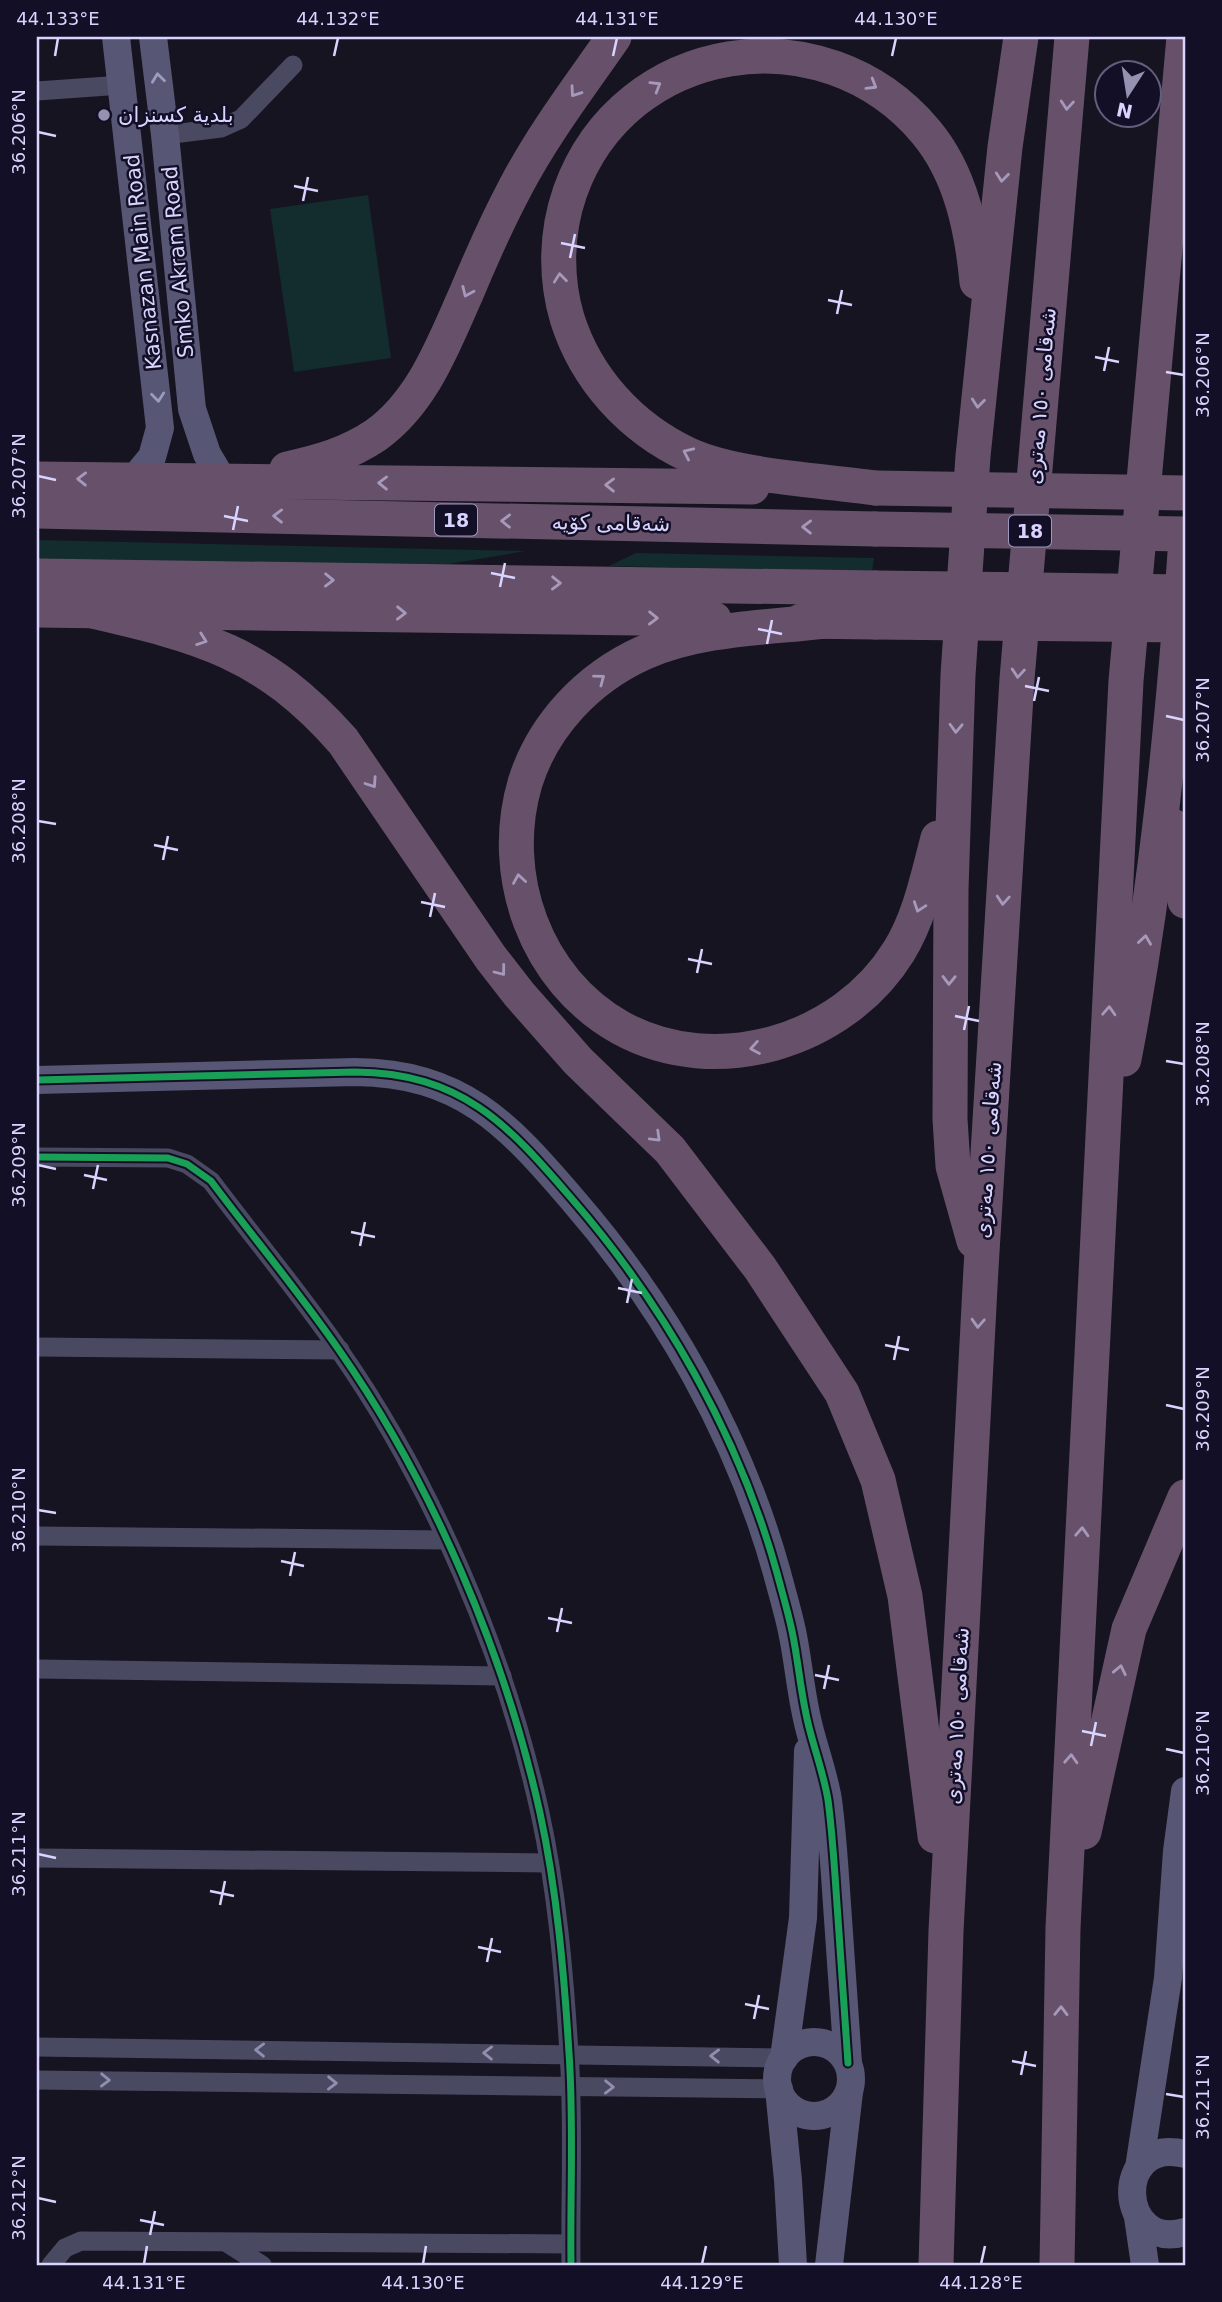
<svg xmlns="http://www.w3.org/2000/svg" width="1222" height="2302" font-family="'DejaVu Sans',Vazirmatn,sans-serif">
<style>
.green{fill:#132c2d}
.lines{fill:none;stroke-linecap:round;stroke-linejoin:round}
.street{stroke:#4a4962;stroke-width:19}
.secondary{stroke:#575674;stroke-width:28}
.highway{stroke:#67516a;stroke-width:35}
.highway-bridge{stroke:#67516a;stroke-width:35}
.cycleway-casing{stroke:#130f26;stroke-width:11}
.cycleway{stroke:#1a9f57;stroke-width:7}
.oneway{stroke:#9e9bc0}
.oneway2{stroke:#a699bc}
.oneway3{stroke:#928eb0}
.ticks{fill:none;stroke:#d9d4ff;stroke-width:2.5}
.poi-dot{fill:#9591b1;stroke:#130f26;stroke-width:2.5}
.labels{text-anchor:middle;stroke-width:5;stroke-linejoin:round;paint-order:stroke}
.shield{fill:#130f26;stroke:#9e99be;stroke-width:2}
.shield-label{font-size:19px;font-weight:bold;fill:#d9d4ff}
.poi-label{font-size:21px;fill:#d9d4ff;stroke:#130f26;text-anchor:start}
.street-label{font-size:21px;fill:#d9d4ff;stroke:#130f26}
.neatline{fill:none;stroke:#d9d4ff;stroke-width:2.5}
.ticks-label{font-size:18px;text-anchor:middle;fill:#d9d4ff}
</style>
<rect width="100%" height="100%" fill="#161421"/>
<!-- green -->
<g class="green">
<polygon points="368,195 391,358 294,372 270,209"/>
<polygon points="37,540 526,551 449,564 371,567 37,560"/>
<polygon points="636,553 874,558 872,572 609,566"/>
</g>
<g class="lines">
<!-- street -->
<g class="street">
<polyline points="37,91 122,85"/>
<polyline points="165,135 221,128 241,119 293,65"/>
<path d="M37,1157L168,1158L187,1164L211,1181C253,1237 299,1292 339,1350C432,1483 505,1654 540,1813C557,1891 564,1973 569,2053C574,2123 570,2195 571,2265"/>
<polyline points="37,1347 340,1350"/>
<polyline points="37,1536 446,1540"/>
<polyline points="37,1669 502,1676"/>
<polyline points="37,1858 549,1863"/>
<polyline points="37,2047 784,2058"/>
<polyline points="37,2080 779,2089"/>
<polyline points="227,2243 262,2265"/>
<polyline points="51,2265 65,2248 81,2241 570,2244"/>
</g>
<!-- secondary -->
<g class="secondary">
<polyline points="116,37 160,428 152,457 133,480"/>
<polyline points="153,37 165,135 192,409 207,454 223,481"/>
<path d="M37,1080L355,1072C461,1073 507,1123 572,1199C665,1306 739,1436 777,1573C782,1592 788,1612 792,1631C799,1664 801,1699 810,1731C816,1754 824,1776 828,1800C832,1830 834,1860 836,1890C840,1947 844,2005 848,2063"/>
<circle cx="814" cy="2079" r="37"/>
<polyline points="784,2058 803,1918 808,1751"/>
<polyline points="779,2089 788,2180 793,2265"/>
<path d="M1185,2154C1111,2136 1118,2252 1185,2232"/>
<polyline points="1139,2168 1168,1978 1177,1851 1185,1791"/>
<polyline points="1138,2217 1145,2265"/>
<polyline points="829,2265 849,2092"/>
</g>
<!-- highway -->
<g class="highway">
<path d="M287,469C319,462 348,454 376,435C423,401 443,345 466,294C481,258 497,222 515,188C543,134 580,86 614,37"/>
<polyline points="37,479 752,487"/>
<path d="M875,488C820,480 738,477 689,455C631,428 586,379 567,318C555,277 556,232 570,192C624,40 823,9 926,132C961,174 972,229 977,282"/>
<polyline points="37,511 875,529"/>
<polyline points="37,576 876,588"/>
<polyline points="37,610 714,619"/>
<path d="M88,610C201,636 263,651 343,741L491,958L519,994L578,1061L670,1150L760,1268L842,1393L878,1480L905,1596L935,1836"/>
<polyline points="801,621 875,622"/>
<path d="M825,621C765,628 699,628 643,653C588,678 543,725 525,783C498,875 535,980 621,1028C716,1080 843,1042 899,951C920,917 928,876 938,838"/>
<polyline points="1173,826 1175,854 1185,901"/>
<path d="M1124,1059C1156,893 1173,723 1185,553"/>
<polyline points="974,1241 953,1166 950,1119 951,890 958,675 973,456 1005,147 1021,37"/>
<polyline points="1084,1832 1129,1629 1185,1497"/>
<polyline points="936,2265 946,1931 981,1268 1017,679 1072,37"/>
<polyline points="1057,2265 1063,1928 1126,681 1184,37"/>
</g>
<!-- highway-bridge -->
<g class="highway-bridge">
<polyline points="875,488 1185,493"/>
<polyline points="875,529 1185,534"/>
<polyline points="876,588 1185,592"/>
<polyline points="875,622 1185,625"/>
</g>
<defs>
<g id="cycleway">
<path d="M37,1080L355,1072C461,1073 507,1123 572,1199C665,1306 739,1436 777,1573C782,1592 788,1612 792,1631C799,1664 801,1699 810,1731C816,1754 824,1776 828,1800C832,1830 834,1860 836,1890C840,1947 844,2005 848,2063"/>
<path d="M37,1157L168,1158L187,1164L211,1181C253,1237 299,1292 339,1350C432,1483 505,1654 540,1813C557,1891 564,1973 569,2053C574,2123 570,2195 571,2265"/>
</g>
</defs>
<!-- cycleway casing -->
<use href="#cycleway" class="cycleway-casing"/>
<!-- cycleway -->
<use href="#cycleway" class="cycleway"/>
</g>
<!-- one-way arrows -->
<defs><path id="oneway-chevron" d="M-2-3.5L2.5 0L-2 3.5" fill="none" stroke-width="1.6" stroke-linecap="round" stroke-linejoin="round" transform="scale(1.75)"/></defs>
<g class="oneway">
<use href="#oneway-chevron" transform="translate(158 78) rotate(-97)"/>
<use href="#oneway-chevron" transform="translate(158 397) rotate(84)"/>
</g>
<g class="oneway2">
<use href="#oneway-chevron" transform="translate(872 85) rotate(31)"/>
<use href="#oneway-chevron" transform="translate(656 86) rotate(-31)"/>
<use href="#oneway-chevron" transform="translate(575 92) rotate(125)"/>
<use href="#oneway-chevron" transform="translate(1067 105) rotate(95)"/>
<use href="#oneway-chevron" transform="translate(1002 177) rotate(96)"/>
<use href="#oneway-chevron" transform="translate(560 278) rotate(-96)"/>
<use href="#oneway-chevron" transform="translate(467 292) rotate(114)"/>
<use href="#oneway-chevron" transform="translate(978 403) rotate(96)"/>
<use href="#oneway-chevron" transform="translate(688 453) rotate(-155)"/>
<use href="#oneway-chevron" transform="translate(82 479) rotate(-179)"/>
<use href="#oneway-chevron" transform="translate(383 483) rotate(-179)"/>
<use href="#oneway-chevron" transform="translate(610 485) rotate(-179)"/>
<use href="#oneway-chevron" transform="translate(278 516) rotate(-179)"/>
<use href="#oneway-chevron" transform="translate(506 521) rotate(-179)"/>
<use href="#oneway-chevron" transform="translate(807 527) rotate(-179)"/>
<use href="#oneway-chevron" transform="translate(329 580) rotate(1)"/>
<use href="#oneway-chevron" transform="translate(556 583) rotate(1)"/>
<use href="#oneway-chevron" transform="translate(401 613) rotate(1)"/>
<use href="#oneway-chevron" transform="translate(653 618) rotate(1)"/>
<use href="#oneway-chevron" transform="translate(202 640) rotate(20)"/>
<use href="#oneway-chevron" transform="translate(1018 673) rotate(95)"/>
<use href="#oneway-chevron" transform="translate(600 679) rotate(-37)"/>
<use href="#oneway-chevron" transform="translate(956 728) rotate(92)"/>
<use href="#oneway-chevron" transform="translate(372 783) rotate(56)"/>
<use href="#oneway-chevron" transform="translate(519 879) rotate(-99)"/>
<use href="#oneway-chevron" transform="translate(1003 900) rotate(94)"/>
<use href="#oneway-chevron" transform="translate(919 907) rotate(109)"/>
<use href="#oneway-chevron" transform="translate(1145 940) rotate(-82)"/>
<use href="#oneway-chevron" transform="translate(501 971) rotate(52)"/>
<use href="#oneway-chevron" transform="translate(949 980) rotate(91)"/>
<use href="#oneway-chevron" transform="translate(1109 1011) rotate(-87)"/>
<use href="#oneway-chevron" transform="translate(755 1048) rotate(170)"/>
<use href="#oneway-chevron" transform="translate(656 1137) rotate(44)"/>
<use href="#oneway-chevron" transform="translate(978 1323) rotate(93)"/>
<use href="#oneway-chevron" transform="translate(1082 1532) rotate(-87)"/>
<use href="#oneway-chevron" transform="translate(1120 1670) rotate(-78)"/>
<use href="#oneway-chevron" transform="translate(1071 1759) rotate(-87)"/>
<use href="#oneway-chevron" transform="translate(1061 2011) rotate(-89)"/>
</g>
<g class="oneway3">
<use href="#oneway-chevron" transform="translate(260 2050) rotate(-179)"/>
<use href="#oneway-chevron" transform="translate(488 2053) rotate(-179)"/>
<use href="#oneway-chevron" transform="translate(715 2056) rotate(-179)"/>
<use href="#oneway-chevron" transform="translate(105 2080) rotate(1)"/>
<use href="#oneway-chevron" transform="translate(332 2083) rotate(1)"/>
<use href="#oneway-chevron" transform="translate(609 2087) rotate(1)"/>
</g>
<!-- ticks -->
<path class="ticks" d="M55,56L58,38M334,56L338,38M613,56L617,38M892,56L896,38M38,132L56,136M294,186L318,191M303,201L308,177M561,243L585,248M570,258L575,234M828,300L852,305M837,314L842,290M1095,357L1119,362M1104,371L1109,347M1166,372L1184,375M38,476L56,480M224,516L248,521M233,530L238,506M491,573L515,578M500,587L505,563M758,629L782,634M767,644L772,620M1025,686L1049,691M1034,701L1039,677M1166,716L1184,720M38,821L56,824M154,845L178,850M163,860L168,836M421,902L445,907M430,917L435,893M688,959L712,964M697,973L702,949M955,1016L979,1021M964,1030L969,1006M1166,1061L1184,1064M38,1165L56,1169M84,1175L107,1180M93,1189L98,1165M351,1232L375,1237M360,1246L365,1222M618,1288L642,1293M627,1303L632,1279M885,1345L909,1350M894,1360L899,1336M1166,1405L1184,1409M38,1510L56,1513M281,1561L304,1566M290,1576L295,1552M548,1618L572,1623M557,1632L562,1608M815,1675L839,1680M824,1689L829,1665M1082,1731L1106,1736M1091,1746L1096,1722M1166,1749L1184,1753M38,1854L56,1858M210,1891L234,1896M220,1905L225,1881M478,1947L501,1952M487,1962L492,1938M745,2004L769,2009M754,2019L759,1995M1012,2061L1036,2066M1021,2075L1026,2051M1166,2094L1184,2097M38,2198L56,2202M140,2220L164,2225M150,2235L155,2211M144,2264L147,2246M423,2264L426,2246M702,2264L706,2246M981,2264L985,2246"/>
<!-- markers -->
<circle class="poi-dot" cx="104" cy="115" r="7"/>
<g class="labels">
<!-- shield labels -->
<g class="shield">
<rect x="435" y="504.5" width="42" height="31" rx="5"/>
<rect x="1009" y="515.5" width="42" height="31" rx="5"/>
</g>
<g class="shield-label">
<text x="456" y="527">18</text>
<text x="1030" y="538">18</text>
</g>
<!-- poi labels -->
<g class="poi-label">
<text x="118" y="122">بلدية كسنزان</text>
</g>
<!-- street labels -->
<g class="street-label">
<text transform="translate(143 262) rotate(-96)" y="7">Kasnazan Main Road</text>
<text transform="translate(178 262) rotate(-95)" y="7">Smko Akram Road</text>
<text transform="translate(1041 396) rotate(-85)" y="7">شەقامی ١٥٠ مەتری</text>
<text transform="translate(611 523) rotate(1)" y="7">شەقامی کۆیە</text>
<text transform="translate(988 1150) rotate(-86)" y="7">شەقامی ١٥٠ مەتری</text>
<text transform="translate(957 1716) rotate(-87)" y="7">شەقامی ١٥٠ مەتری</text>
</g>
</g>
<!-- border -->
<rect width="1222" height="2302" fill="none" stroke="#130f26" stroke-width="77"/>
<!-- north arrow -->
<g transform="translate(1128 94) rotate(192)"><circle r="33" fill="#130f26" stroke="#625e7d" stroke-width="2"/>
<path d="M0-5L12 26L0 18L-12 26Z" fill="#9591b1"/>
<text y="-10" font-size="19" font-weight="bold" text-anchor="middle" fill="#d9d4ff">N</text>
</g>
<rect x="38" y="38" width="1146" height="2226" class="neatline"/>
<g class="ticks-label">
<text x="58" y="25">44.133°E</text>
<text x="338" y="25">44.132°E</text>
<text x="617" y="25">44.131°E</text>
<text x="896" y="25">44.130°E</text>
<text transform="translate(19 132) rotate(-90)" y="6">36.206°N</text>
<text transform="translate(1203 375) rotate(-90)" y="6">36.206°N</text>
<text transform="translate(19 476) rotate(-90)" y="6">36.207°N</text>
<text transform="translate(1203 720) rotate(-90)" y="6">36.207°N</text>
<text transform="translate(19 821) rotate(-90)" y="6">36.208°N</text>
<text transform="translate(1203 1064) rotate(-90)" y="6">36.208°N</text>
<text transform="translate(19 1165) rotate(-90)" y="6">36.209°N</text>
<text transform="translate(1203 1409) rotate(-90)" y="6">36.209°N</text>
<text transform="translate(19 1510) rotate(-90)" y="6">36.210°N</text>
<text transform="translate(1203 1753) rotate(-90)" y="6">36.210°N</text>
<text transform="translate(19 1854) rotate(-90)" y="6">36.211°N</text>
<text transform="translate(1203 2097) rotate(-90)" y="6">36.211°N</text>
<text transform="translate(19 2198) rotate(-90)" y="6">36.212°N</text>
<text x="144" y="2289">44.131°E</text>
<text x="423" y="2289">44.130°E</text>
<text x="702" y="2289">44.129°E</text>
<text x="981" y="2289">44.128°E</text>
</g>
</svg>
